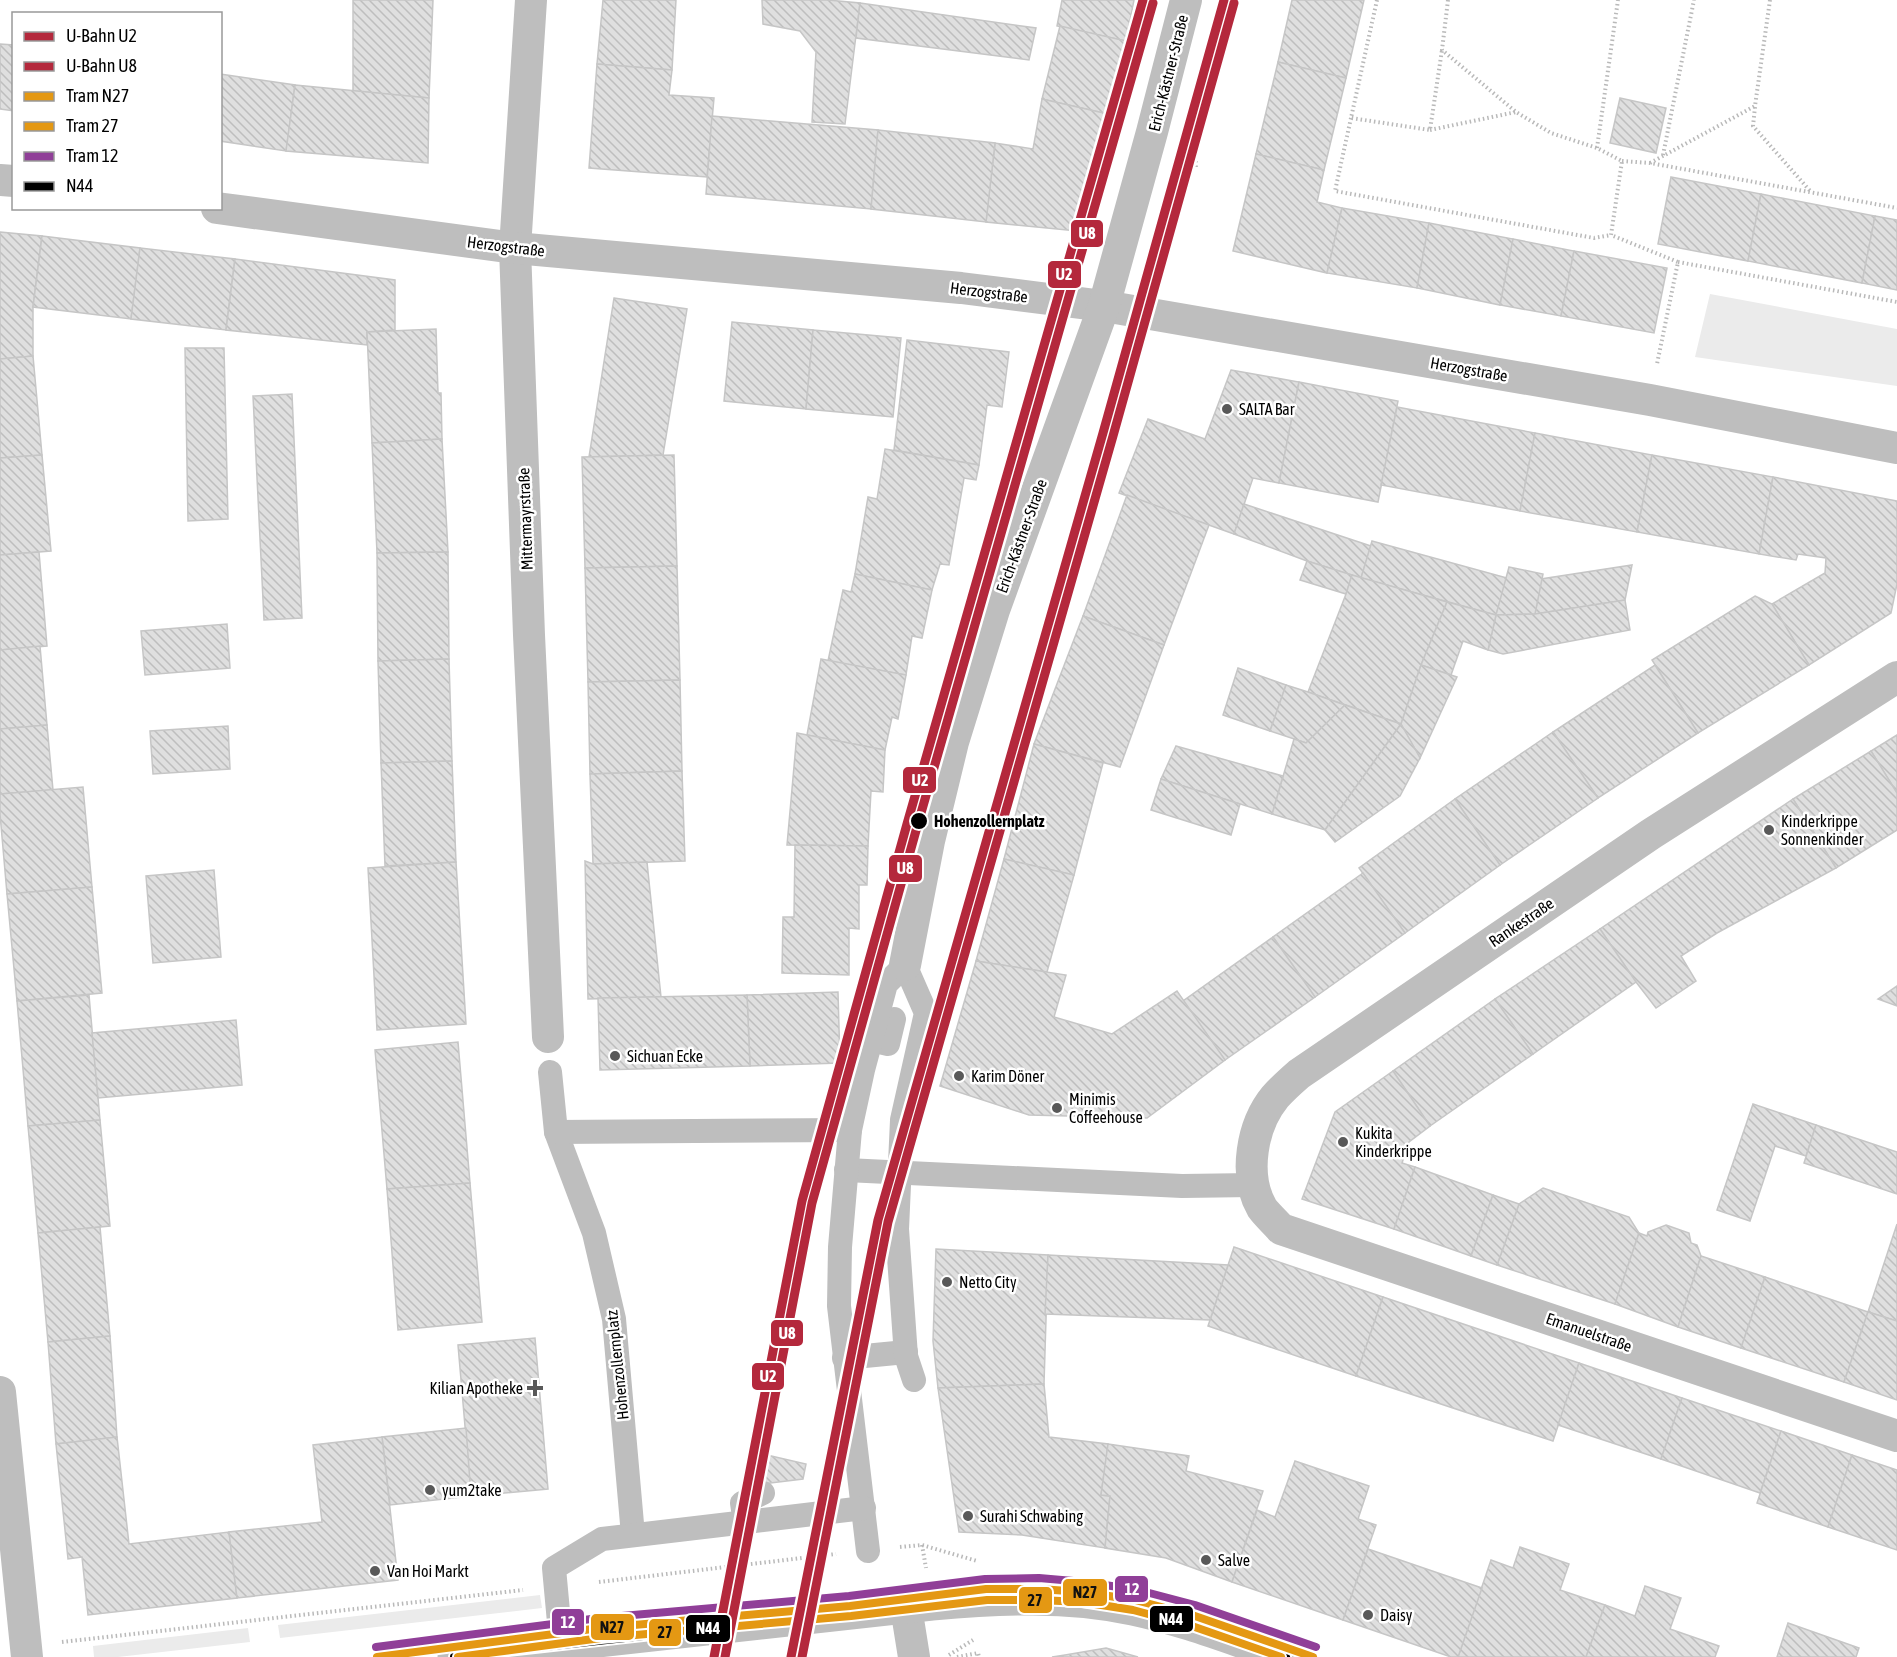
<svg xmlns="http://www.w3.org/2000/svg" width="1897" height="1657" font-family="'Asap Condensed',sans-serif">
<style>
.green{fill:#ebebeb}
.building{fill:url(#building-back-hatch);stroke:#c6c6c6;stroke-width:1.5}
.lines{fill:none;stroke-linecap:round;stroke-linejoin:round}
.path{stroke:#b9b9b9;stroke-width:4;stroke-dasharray:1.5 3;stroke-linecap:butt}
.pedestrian{stroke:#bebebe;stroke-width:24}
.minor{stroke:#bebebe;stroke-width:32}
.tertiary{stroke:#bebebe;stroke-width:33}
.bus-1-casing{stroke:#fff;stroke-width:12}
.bus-1{stroke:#000;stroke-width:8}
.tram-1-casing{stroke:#fff;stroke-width:12}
.tram-2-casing{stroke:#fff;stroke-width:12}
.tram-3-casing{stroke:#fff;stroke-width:12}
.tram-1{stroke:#e49813;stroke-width:8}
.tram-2{stroke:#e49813;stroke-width:8}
.tram-3{stroke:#903f98;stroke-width:8}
.metro-1-casing{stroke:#fff;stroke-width:14}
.metro-2-casing{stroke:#fff;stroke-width:14}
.metro-1{stroke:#b4283c;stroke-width:9}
.metro-2{stroke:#b4283c;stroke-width:9}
.poi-dot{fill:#595959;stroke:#fff;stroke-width:2}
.stop-dot{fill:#000;stroke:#fff;stroke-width:2}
.labels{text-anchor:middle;stroke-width:5;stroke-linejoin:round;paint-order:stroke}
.street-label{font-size:16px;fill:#000;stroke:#fff}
.poi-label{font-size:16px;fill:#000;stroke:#fff;text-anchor:start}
.stop-label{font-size:16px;font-weight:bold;fill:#000;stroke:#fff;text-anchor:start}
.line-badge{stroke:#fff;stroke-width:2}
.badge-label{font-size:16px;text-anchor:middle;font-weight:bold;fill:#fff}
.pale-badge-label{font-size:16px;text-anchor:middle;font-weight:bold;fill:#111}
</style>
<defs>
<pattern id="building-back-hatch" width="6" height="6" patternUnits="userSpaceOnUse" patternTransform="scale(1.5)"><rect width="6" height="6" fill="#dfdfdf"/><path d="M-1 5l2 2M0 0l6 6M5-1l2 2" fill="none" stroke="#bebebe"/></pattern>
</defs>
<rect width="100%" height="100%" fill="#fff"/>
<!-- green -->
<g class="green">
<polygon points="1710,294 1897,329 1897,386 1695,357"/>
<polygon points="540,1595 542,1608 280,1638 278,1625"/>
<polygon points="248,1628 250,1642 118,1657 94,1657 93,1646"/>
</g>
<!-- building -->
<g class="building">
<polygon points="353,0 433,0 429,98 353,91"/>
<polygon points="603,0 676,0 672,70 597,64"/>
<polygon points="762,0 828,0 860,3 845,124 812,122 816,52 800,31 763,24"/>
<polygon points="1062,0 1134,0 1126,41 1057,26"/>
<polygon points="1292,0 1364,0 1346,78 1278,62"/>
<polygon points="860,3 1036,28 1029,60 856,38"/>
<polygon points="1060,26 1126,41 1108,114 1042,99"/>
<polygon points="0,44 14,45 14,111 0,109"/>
<polygon points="1278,62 1346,78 1324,170 1256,154"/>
<polygon points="597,64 672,70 669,95 714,98 707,177 589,168"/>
<polygon points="220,74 295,85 286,151 220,141"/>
<polygon points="295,85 429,98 428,163 286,151"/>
<polygon points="1620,98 1666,108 1656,153 1610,143"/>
<polygon points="1042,99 1108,114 1077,231 986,222 995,143 1033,149"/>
<polygon points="712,116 878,130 871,209 706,194"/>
<polygon points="878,130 995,143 986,222 871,209"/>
<polygon points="1256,154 1324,170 1317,202 1342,208 1327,273 1233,251"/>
<polygon points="1671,177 1761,194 1748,261 1658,244"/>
<polygon points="1761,194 1875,216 1862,283 1748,261"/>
<polygon points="1342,208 1429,223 1417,288 1327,273"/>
<polygon points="1875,216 1897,220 1897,290 1862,283"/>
<polygon points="1429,223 1513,239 1500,305 1417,288"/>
<polygon points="0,232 42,236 33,307 33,356 0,359"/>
<polygon points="42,236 140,248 131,319 33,307"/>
<polygon points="1513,239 1574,251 1561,316 1500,305"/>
<polygon points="140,248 235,259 226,330 131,319"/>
<polygon points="1574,251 1667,268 1654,333 1561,316"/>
<polygon points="235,259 395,280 395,330 367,332 367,345 226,330"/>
<polygon points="614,298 687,309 663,455 589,457"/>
<polygon points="732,322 813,330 806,409 724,401"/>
<polygon points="436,329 438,393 441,393 442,439 372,443 367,332"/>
<polygon points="813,330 901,338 893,417 806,409"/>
<polygon points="907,340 1009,352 1002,407 987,405 979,465 894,450"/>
<polygon points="185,348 224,348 228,519 188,521"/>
<polygon points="33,356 42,455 0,458 0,359"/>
<polygon points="1231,370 1299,382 1279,483 1253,478 1234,534 1119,493 1148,419 1205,439"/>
<polygon points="1299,382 1398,401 1378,502 1279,483"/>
<polygon points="292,394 302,618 264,620 253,396"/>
<polygon points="1397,407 1535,433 1520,511 1381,485"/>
<polygon points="1535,433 1652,455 1637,532 1520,511"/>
<polygon points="442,439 448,552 377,553 372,443"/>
<polygon points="885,449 979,465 976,480 964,478 949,565 940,564 932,590 855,574 868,497 877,499"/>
<polygon points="42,455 51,551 0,555 0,458"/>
<polygon points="674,455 677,566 585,568 582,457"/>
<polygon points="1652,455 1773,477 1759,554 1637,532"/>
<polygon points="1773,477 1897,501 1897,584 1891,613 1809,665 1772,604 1825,573 1826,558 1798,554 1796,560 1759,554"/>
<polygon points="1127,495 1209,525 1164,645 1083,616"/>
<polygon points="1244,504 1371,546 1361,578 1307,561 1234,534"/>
<polygon points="1372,541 1507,578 1496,615 1361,578"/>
<polygon points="39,552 47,646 0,650 0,555"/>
<polygon points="448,552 449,659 378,661 377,553"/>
<polygon points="1307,561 1352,575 1346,594 1300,580"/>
<polygon points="1632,565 1625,600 1535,614 1541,579"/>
<polygon points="677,566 680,680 588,682 585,568"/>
<polygon points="1509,567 1543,574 1535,614 1496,615"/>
<polygon points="855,574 932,590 922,638 912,636 906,675 828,661 843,590 851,592"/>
<polygon points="1352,575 1447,602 1421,665 1401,724 1308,692 1346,594"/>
<polygon points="1755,596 1772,604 1809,665 1698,733 1652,660"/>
<polygon points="1625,600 1630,630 1503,654 1488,650 1496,615 1535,614"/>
<polygon points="1447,602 1496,615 1488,650 1463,641 1451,675 1421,665"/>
<polygon points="1083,616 1164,645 1120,767 1034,744"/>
<polygon points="227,624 230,668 145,675 141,631"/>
<polygon points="40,646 47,725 0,729 0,650"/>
<polygon points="449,659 452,761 381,763 378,661"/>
<polygon points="821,659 906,675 898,719 892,717 885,750 807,735"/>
<polygon points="1421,665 1457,677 1420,758 1401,724"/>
<polygon points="1655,665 1698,733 1598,798 1553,732"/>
<polygon points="1238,668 1286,685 1270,731 1223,715"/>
<polygon points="680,680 682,771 590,774 588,682"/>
<polygon points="1286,685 1308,692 1345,705 1306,743 1270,731"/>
<polygon points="1345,705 1401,724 1325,830 1272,814 1294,739 1306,743"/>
<polygon points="1401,724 1420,758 1400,796 1335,842 1325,830"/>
<polygon points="47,725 53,790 0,794 0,729"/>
<polygon points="228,726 230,769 153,774 150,731"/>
<polygon points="1553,732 1598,798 1500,865 1455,799"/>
<polygon points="797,733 885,750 883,792 871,791 868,846 787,845"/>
<polygon points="1897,735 1897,793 1871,751"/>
<polygon points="1034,744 1103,763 1074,875 1004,859"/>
<polygon points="1176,746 1283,776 1272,814 1161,779"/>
<polygon points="1871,751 1897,793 1897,830 1836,868 1793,799"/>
<polygon points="452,761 456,862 385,866 381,763"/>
<polygon points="682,771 685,861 593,864 590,774"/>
<polygon points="1161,779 1240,804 1231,835 1151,810"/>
<polygon points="83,787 92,887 7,894 0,814 0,794"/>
<polygon points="1455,799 1500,865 1405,933 1359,868"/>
<polygon points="1793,799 1836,868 1717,933 1681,956 1696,981 1656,1008 1636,982 1600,929"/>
<polygon points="795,845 868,846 867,885 859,885 859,929 849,928 849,975 782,973 783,917 794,917"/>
<polygon points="1004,859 1074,875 1047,972 976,961"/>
<polygon points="585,861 593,864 647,862 661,997 588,999"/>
<polygon points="456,862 466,1024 377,1030 368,868"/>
<polygon points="214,870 221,957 153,963 146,876"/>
<polygon points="1363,873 1405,933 1315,997 1273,937"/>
<polygon points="92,887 102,993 17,1001 7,894"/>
<polygon points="1600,929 1636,982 1533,1054 1495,999"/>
<polygon points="1273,937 1315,997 1225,1060 1183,1001"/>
<polygon points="976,961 1066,975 1054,1017 1112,1034 1177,991 1225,1060 1147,1118 1029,1115 940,1086"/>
<polygon points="1897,986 1897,1006 1878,999"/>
<polygon points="838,992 840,1063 750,1066 747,995"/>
<polygon points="89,995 100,1120 28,1126 17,1001"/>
<polygon points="747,995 750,1066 600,1070 598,998"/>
<polygon points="1495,999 1533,1054 1430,1126 1393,1071"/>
<polygon points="236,1020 242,1085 98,1098 92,1033"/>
<polygon points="458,1042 470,1183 387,1189 375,1050"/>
<polygon points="1393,1071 1430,1126 1409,1142 1402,1163 1415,1167 1394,1229 1302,1199 1335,1112"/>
<polygon points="1753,1104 1816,1125 1806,1156 1775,1146 1750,1221 1717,1210"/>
<polygon points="100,1120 110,1226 38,1233 28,1126"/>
<polygon points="1816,1125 1897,1152 1897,1194 1804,1163"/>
<polygon points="1415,1167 1493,1195 1471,1256 1394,1229"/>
<polygon points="470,1183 482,1322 398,1330 387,1189"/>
<polygon points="1543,1188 1629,1217 1639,1233 1615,1304 1497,1265 1519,1204"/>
<polygon points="1493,1195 1519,1204 1497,1265 1471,1256"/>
<polygon points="1897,1224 1897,1321 1868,1312"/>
<polygon points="1666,1225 1689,1233 1691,1243 1697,1245 1701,1256 1678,1327 1615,1304 1639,1233 1647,1236 1648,1232"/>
<polygon points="100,1227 110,1336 48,1342 38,1233"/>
<polygon points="1234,1247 1383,1297 1356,1376 1208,1326"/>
<polygon points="936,1249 1048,1255 1044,1384 938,1388 933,1341"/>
<polygon points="1048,1255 1228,1265 1210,1320 1045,1314"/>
<polygon points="1701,1256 1765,1277 1741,1348 1678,1327"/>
<polygon points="1765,1277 1868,1312 1844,1382 1741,1348"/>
<polygon points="1383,1297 1579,1363 1553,1441 1356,1376"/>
<polygon points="1868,1312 1897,1321 1897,1400 1844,1382"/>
<polygon points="110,1336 117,1437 56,1444 48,1342"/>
<polygon points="535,1338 548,1489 471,1496 458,1345"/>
<polygon points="1579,1363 1682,1398 1661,1459 1558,1425"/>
<polygon points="1044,1384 1049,1437 1108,1444 1101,1495 1110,1496 1105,1548 1022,1535 959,1532 938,1388"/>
<polygon points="1682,1398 1781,1431 1760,1493 1661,1459"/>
<polygon points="466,1428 471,1496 390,1505 382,1437"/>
<polygon points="1781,1431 1852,1455 1828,1527 1757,1503"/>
<polygon points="117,1437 129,1544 229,1532 237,1598 88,1615 82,1557 68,1559 56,1444"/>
<polygon points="382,1437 398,1580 237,1598 229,1532 322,1522 313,1445"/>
<polygon points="1108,1444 1189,1456 1186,1471 1263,1491 1232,1582 1166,1558 1105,1548 1110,1496 1101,1495"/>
<polygon points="767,1455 806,1464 803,1479 761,1484"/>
<polygon points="1852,1455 1897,1470 1897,1550 1828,1527"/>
<polygon points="1295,1461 1369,1486 1358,1519 1376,1525 1343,1620 1232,1582 1257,1510 1275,1517"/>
<polygon points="1520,1547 1569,1564 1560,1590 1605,1605 1586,1657 1458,1657 1491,1560 1513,1568"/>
<polygon points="1368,1549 1482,1588 1458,1657 1451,1657 1343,1620"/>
<polygon points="1645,1586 1681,1598 1670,1629 1719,1646 1715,1657 1586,1657 1605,1605 1635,1616"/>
<polygon points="1788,1623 1859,1648 1856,1657 1777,1657"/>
<polygon points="1106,1648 1138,1657 1052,1657 1065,1655"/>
</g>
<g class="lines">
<!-- path -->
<g class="path">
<polyline points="1377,0 1351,118 1430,130 1442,50"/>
<polyline points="1448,0 1442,50 1516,112 1551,133 1597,148 1622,161 1611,235 1678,262 1657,364"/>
<polyline points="1755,107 1753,126 1811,192"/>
<polyline points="1351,118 1335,191 1594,238 1611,235"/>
<polyline points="1430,130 1516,112"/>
<polyline points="1195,143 1196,170"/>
<polyline points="1597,148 1618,0"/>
<polyline points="1663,155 1694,0"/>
<polyline points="1622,161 1650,163 1897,208"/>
<polyline points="1650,163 1755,106 1770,0"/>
<polyline points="1185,167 1195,144"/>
<polyline points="1678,262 1897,302"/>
<polyline points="922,1545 926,1568"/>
<polyline points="900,1547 922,1545 977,1561"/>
<polyline points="599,1582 836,1554"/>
<polyline points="62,1642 523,1590"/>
<polyline points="949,1655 973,1640"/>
<polyline points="957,1657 978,1653 979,1657"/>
</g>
<!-- pedestrian -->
<g class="pedestrian">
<polyline points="871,1040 888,1044 894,1019"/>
<polyline points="550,1072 556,1132 594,1233 614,1319 633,1535"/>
<polyline points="556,1132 850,1130"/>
<polyline points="846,1170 1182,1186 1253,1185"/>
<polyline points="844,1358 906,1352"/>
<polyline points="745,1523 742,1503 763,1493"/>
<polyline points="868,1551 839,1306 840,1247 850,1130 863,1070 886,984 905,965 926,1013 902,1120 897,1229 906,1356 914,1380"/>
<polyline points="561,1644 554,1568 602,1539 864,1508"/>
</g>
<!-- minor -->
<g class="minor">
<polyline points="531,0 515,248 529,635 548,1037"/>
<polyline points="0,180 14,181"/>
<polyline points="217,208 515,248 961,288 1104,306 1650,400 1897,448"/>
<path d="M1897,677L1651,834L1299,1074C1291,1081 1282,1089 1275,1097C1252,1125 1243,1175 1262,1208C1267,1215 1275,1222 1281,1229L1897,1436"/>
<polyline points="905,965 929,841 953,742 994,610 1104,306 1152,132 1186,0"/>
<polyline points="0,1392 27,1657"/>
<polyline points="906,1607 914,1657"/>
</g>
<!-- tertiary -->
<path class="tertiary" d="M454,1657L932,1604C1000,1598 1066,1595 1133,1609C1185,1620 1235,1640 1286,1657"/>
<defs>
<path id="bus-1" d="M454,1657C574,1644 694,1630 814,1617C911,1606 1011,1590 1108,1605C1169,1614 1228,1637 1286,1657"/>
</defs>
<!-- bus-1 casing -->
<use href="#bus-1" class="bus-1-casing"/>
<!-- bus-1 -->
<use href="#bus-1" class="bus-1"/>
<defs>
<polyline id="tram-1" points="377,1657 600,1628 850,1606 986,1589 1039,1589 1083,1592 1135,1600 1192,1615 1313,1657"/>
<polyline id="tram-2" points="458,1657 601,1638 851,1616 987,1600 1039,1600 1082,1602 1133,1610 1189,1625 1281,1657"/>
<polyline id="tram-3" points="376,1647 599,1618 849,1596 985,1579 1039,1578 1085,1582 1138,1590 1195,1605 1316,1647"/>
</defs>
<!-- tram-1 casing -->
<use href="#tram-1" class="tram-1-casing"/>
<!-- tram-2 casing -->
<use href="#tram-2" class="tram-2-casing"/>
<!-- tram-3 casing -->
<use href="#tram-3" class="tram-3-casing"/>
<!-- tram-1 -->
<use href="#tram-1" class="tram-1"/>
<!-- tram-2 -->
<use href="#tram-2" class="tram-2"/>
<!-- tram-3 -->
<use href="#tram-3" class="tram-3"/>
<defs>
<g id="metro-1">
<polyline points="714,1657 802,1201 907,824 1143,0"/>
<polyline points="791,1657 878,1220 1103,433 1224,0"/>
</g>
<g id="metro-2">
<polyline points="725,1657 812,1203 917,827 1153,3"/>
<polyline points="802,1657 888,1222 1113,436 1234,3"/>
</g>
</defs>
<!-- metro-1 casing -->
<use href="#metro-1" class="metro-1-casing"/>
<!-- metro-2 casing -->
<use href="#metro-2" class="metro-2-casing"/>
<!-- metro-1 -->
<use href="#metro-1" class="metro-1"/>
<!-- metro-2 -->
<use href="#metro-2" class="metro-2"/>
</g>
<!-- markers -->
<g class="poi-dot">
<circle cx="1227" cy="409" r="6"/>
<circle cx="1769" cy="830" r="6"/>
<circle cx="615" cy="1056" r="6"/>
<circle cx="959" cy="1076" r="6"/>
<circle cx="1057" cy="1108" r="6"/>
<circle cx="1343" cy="1142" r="6"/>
<circle cx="947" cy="1282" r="6"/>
<path d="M532 1379h6v6h6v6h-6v6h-6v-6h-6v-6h6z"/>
<circle cx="430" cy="1490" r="6"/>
<circle cx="968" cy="1516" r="6"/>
<circle cx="1206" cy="1560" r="6"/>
<circle cx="375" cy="1571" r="6"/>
<circle cx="1368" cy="1615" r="6"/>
</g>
<circle class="stop-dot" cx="919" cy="821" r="9"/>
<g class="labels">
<!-- street labels -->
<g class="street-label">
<text transform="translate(1168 73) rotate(-76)" y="6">Erich-Kästner-Straße</text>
<text transform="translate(506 246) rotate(7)" y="6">Herzogstraße</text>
<text transform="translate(989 292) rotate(7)" y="6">Herzogstraße</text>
<text transform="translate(1469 369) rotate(10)" y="6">Herzogstraße</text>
<text transform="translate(525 519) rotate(-92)" y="6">Mittermayrstraße</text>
<text transform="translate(1021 536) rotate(-70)" y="6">Erich-Kästner-Straße</text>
<text transform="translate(1521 922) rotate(-34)" y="6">Rankestraße</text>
<text transform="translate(1589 1332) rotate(19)" y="6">Emanuelstraße</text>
<text transform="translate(617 1365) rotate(-96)" y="6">Hohenzollernplatz</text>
</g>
<!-- poi labels -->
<g class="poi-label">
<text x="1239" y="415">SALTA Bar</text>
<text x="1781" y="827">Kinderkrippe<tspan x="1781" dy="18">Sonnenkinder</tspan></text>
<text x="627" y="1062">Sichuan Ecke</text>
<text x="971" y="1082">Karim Döner</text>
<text x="1069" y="1105">Minimis<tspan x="1069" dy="18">Coffeehouse</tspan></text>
<text x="1355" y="1139">Kukita<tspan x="1355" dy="18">Kinderkrippe</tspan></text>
<text x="959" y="1288">Netto City</text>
<text x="523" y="1394" text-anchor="end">Kilian Apotheke</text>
<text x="442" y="1496">yum2take</text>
<text x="980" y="1522">Surahi Schwabing</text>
<text x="1218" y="1566">Salve</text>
<text x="387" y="1577">Van Hoi Markt</text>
<text x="1380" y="1621">Daisy</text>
</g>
<!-- stop labels -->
<g class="stop-label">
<text x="934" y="827">Hohenzollernplatz</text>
</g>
</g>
<g class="line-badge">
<rect x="1070" y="219" width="34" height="29" rx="6" fill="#b4283c"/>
<rect x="1047" y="260" width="35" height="29" rx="6" fill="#b4283c"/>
<rect x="902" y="766" width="35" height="28" rx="6" fill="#b4283c"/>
<rect x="888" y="854" width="35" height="29" rx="6" fill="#b4283c"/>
<rect x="770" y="1319" width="34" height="28" rx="6" fill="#b4283c"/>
<rect x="751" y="1362" width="34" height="29" rx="6" fill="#b4283c"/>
<rect x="1114" y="1575" width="35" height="28" rx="6" fill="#903f98"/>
<rect x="1062" y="1578" width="46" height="29" rx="6" fill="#e49813"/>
<rect x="1018" y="1586" width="35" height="28" rx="6" fill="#e49813"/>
<rect x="1149" y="1605" width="45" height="28" rx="6" fill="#000"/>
<rect x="551" y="1608" width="34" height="28" rx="6" fill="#903f98"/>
<rect x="590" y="1613" width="45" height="28" rx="6" fill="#e49813"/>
<rect x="685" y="1614" width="46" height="29" rx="6" fill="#000"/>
<rect x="648" y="1618" width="34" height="29" rx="6" fill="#e49813"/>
</g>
<g class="badge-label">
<text x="1087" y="239">U8</text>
<text x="1064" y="280">U2</text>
<text x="920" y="786">U2</text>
<text x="905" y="874">U8</text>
<text x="787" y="1339">U8</text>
<text x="768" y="1382">U2</text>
<text x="1132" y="1595">12</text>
<text x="1171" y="1625">N44</text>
<text x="568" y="1628">12</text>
<text x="708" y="1634">N44</text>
</g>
<g class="pale-badge-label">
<text x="1085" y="1598">N27</text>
<text x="1035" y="1606">27</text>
<text x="612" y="1633">N27</text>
<text x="665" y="1638">27</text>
</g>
<!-- legend -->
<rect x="12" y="12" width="210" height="198" fill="#ffffff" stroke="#999999" stroke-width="1.5"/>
<rect x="24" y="32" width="30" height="9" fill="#b4283c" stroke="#999999" stroke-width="1.5"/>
<text x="66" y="42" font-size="18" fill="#000000">U-Bahn U2</text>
<rect x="24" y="62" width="30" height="9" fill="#b4283c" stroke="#999999" stroke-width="1.5"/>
<text x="66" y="72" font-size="18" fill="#000000">U-Bahn U8</text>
<rect x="24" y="92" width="30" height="9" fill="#e49813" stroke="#999999" stroke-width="1.5"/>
<text x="66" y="102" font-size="18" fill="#000000">Tram N27</text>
<rect x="24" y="122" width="30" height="9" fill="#e49813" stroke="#999999" stroke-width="1.5"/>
<text x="66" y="132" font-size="18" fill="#000000">Tram 27</text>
<rect x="24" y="152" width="30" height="9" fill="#903f98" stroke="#999999" stroke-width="1.5"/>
<text x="66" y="162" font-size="18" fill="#000000">Tram 12</text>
<rect x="24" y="182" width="30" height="9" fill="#000000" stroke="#999999" stroke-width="1.5"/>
<text x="66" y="192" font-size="18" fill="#000000">N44</text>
</svg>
